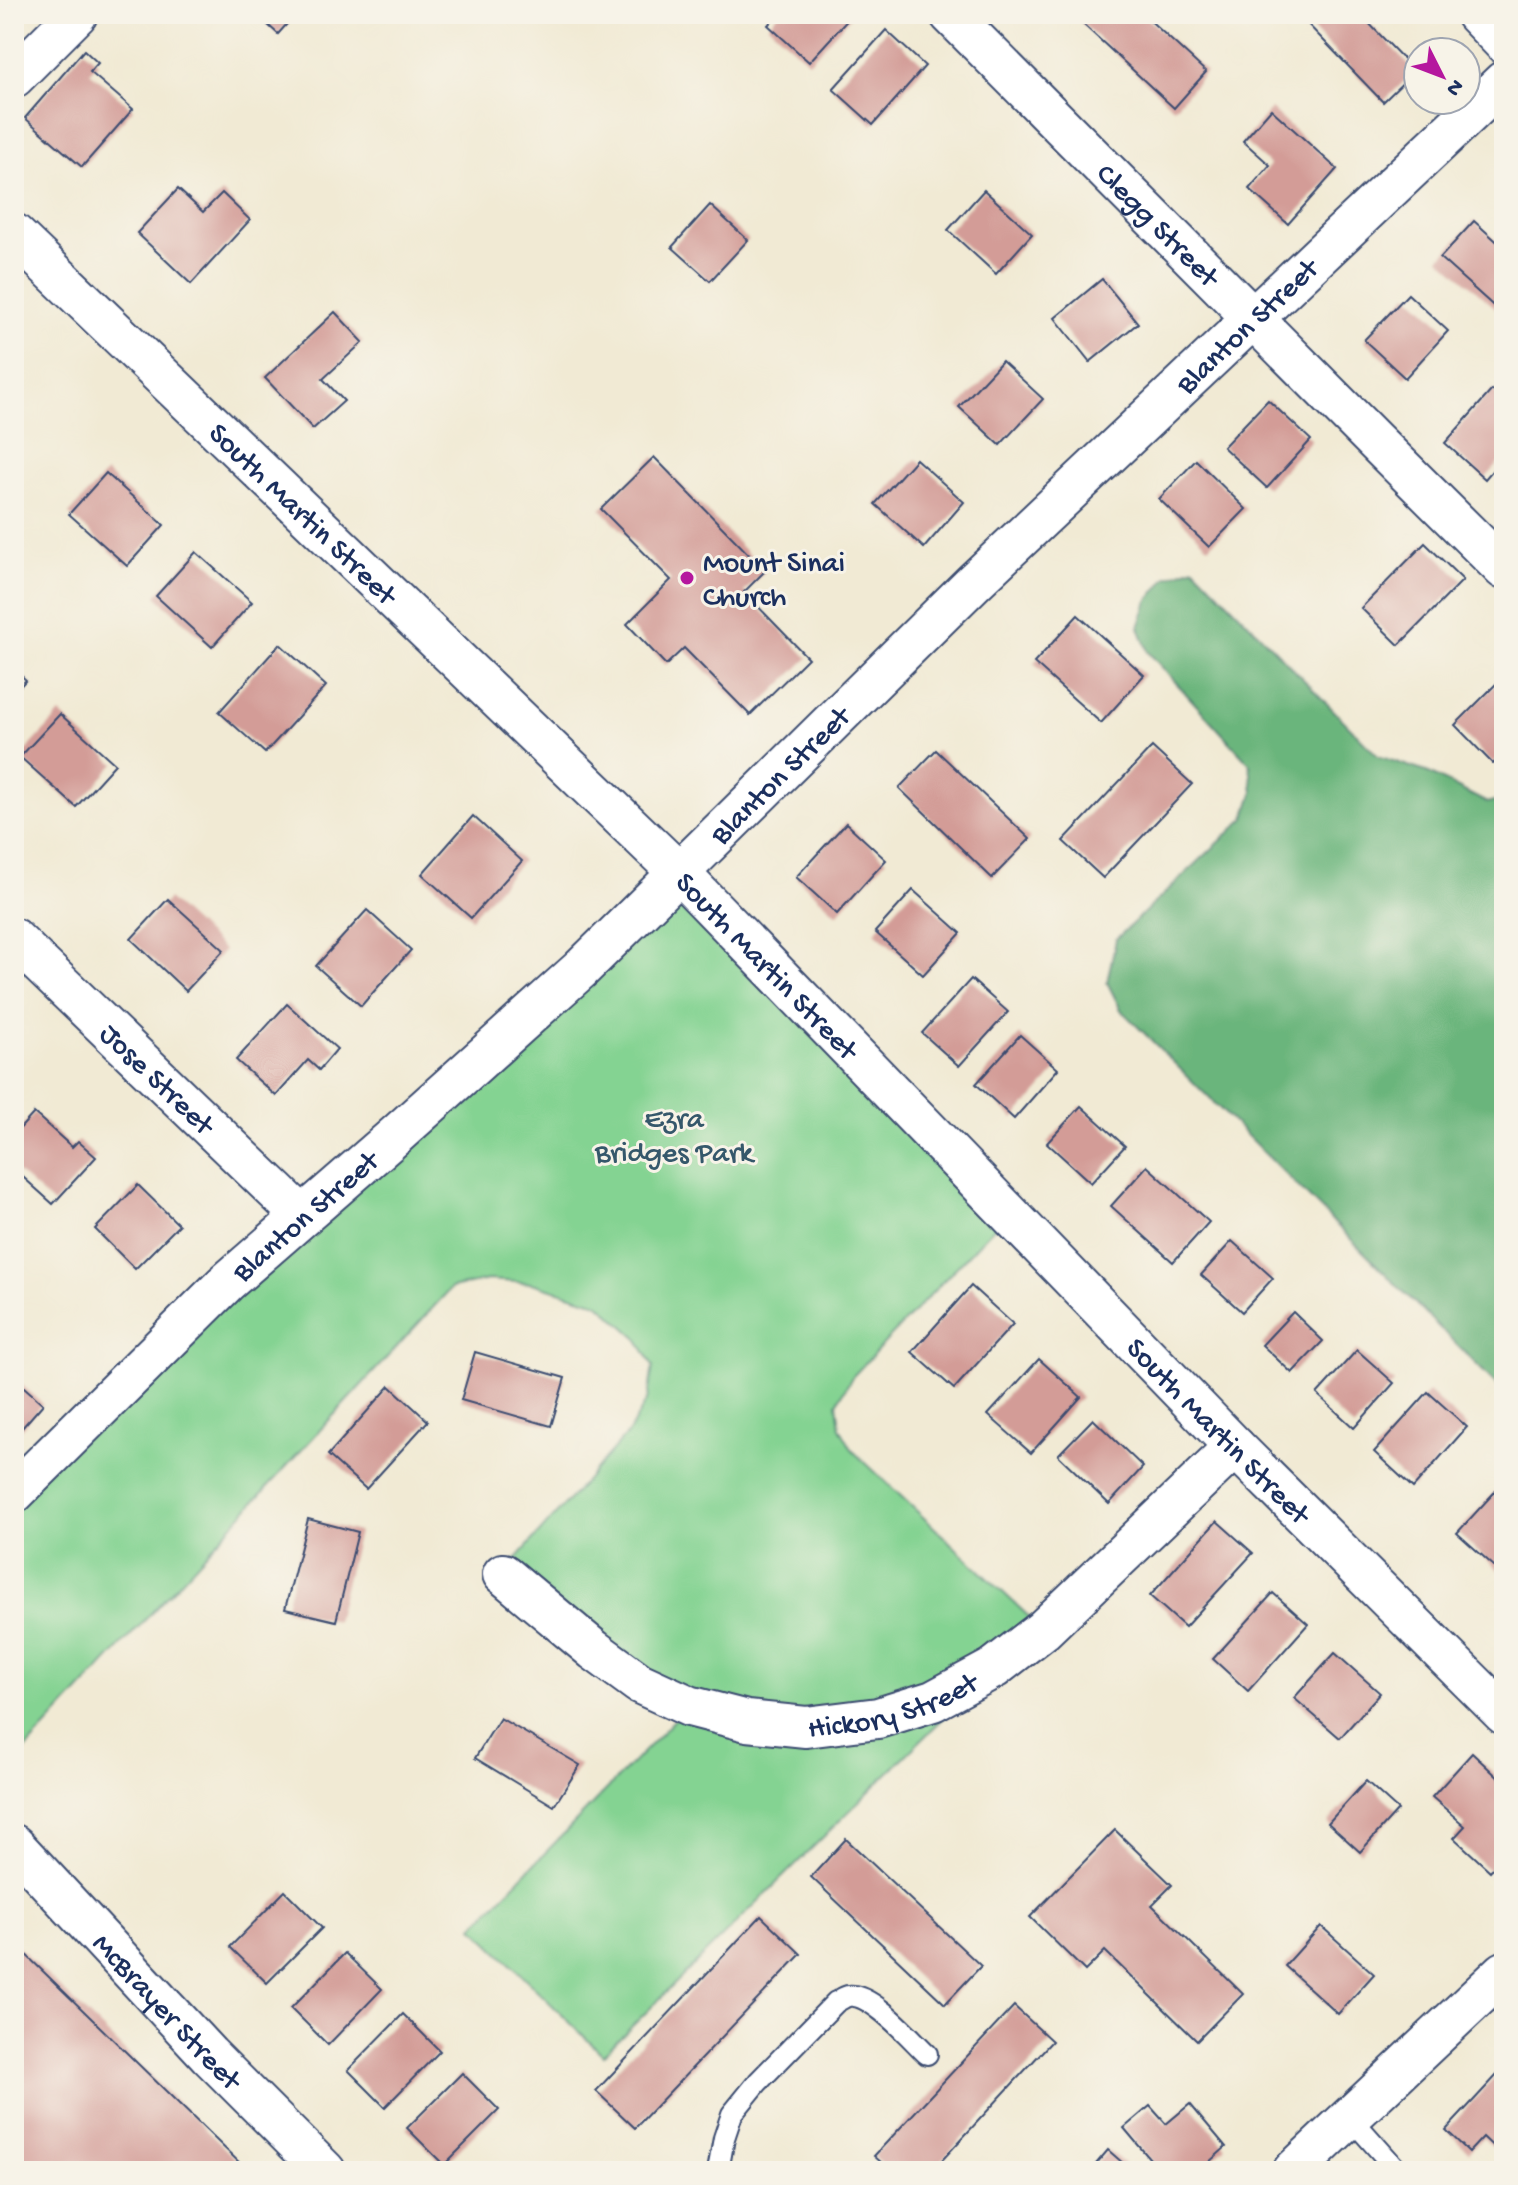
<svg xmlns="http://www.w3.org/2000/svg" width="1518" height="2185" font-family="'Gochi Hand',sans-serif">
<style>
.green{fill:#84d392;stroke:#508178;stroke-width:2}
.forest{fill:#6bb57c;stroke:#43726d;stroke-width:2}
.building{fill:#d39c97}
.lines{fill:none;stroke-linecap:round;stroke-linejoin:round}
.service-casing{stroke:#3b4b70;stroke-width:24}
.minor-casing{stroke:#3b4b70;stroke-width:44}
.service{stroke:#fff;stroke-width:20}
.minor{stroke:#fff;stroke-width:40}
.poi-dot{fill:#b5179e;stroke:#f7f3e8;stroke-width:3}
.labels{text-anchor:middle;stroke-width:6;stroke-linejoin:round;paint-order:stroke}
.street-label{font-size:30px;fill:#1b2f5e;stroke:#f7f3e8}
.poi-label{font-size:30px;fill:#1b2f5e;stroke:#f7f3e8;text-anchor:start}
.park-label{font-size:30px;fill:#35586b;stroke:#f7f3e8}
</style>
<rect width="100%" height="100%" fill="#f7f3e8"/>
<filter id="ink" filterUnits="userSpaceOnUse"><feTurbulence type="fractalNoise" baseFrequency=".0125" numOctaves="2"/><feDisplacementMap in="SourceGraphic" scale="16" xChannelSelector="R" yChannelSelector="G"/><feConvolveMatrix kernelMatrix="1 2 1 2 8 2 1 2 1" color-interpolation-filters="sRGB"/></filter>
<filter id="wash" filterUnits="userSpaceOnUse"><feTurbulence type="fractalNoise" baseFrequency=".006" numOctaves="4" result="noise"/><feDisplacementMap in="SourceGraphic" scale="32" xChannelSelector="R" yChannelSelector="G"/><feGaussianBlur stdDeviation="1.8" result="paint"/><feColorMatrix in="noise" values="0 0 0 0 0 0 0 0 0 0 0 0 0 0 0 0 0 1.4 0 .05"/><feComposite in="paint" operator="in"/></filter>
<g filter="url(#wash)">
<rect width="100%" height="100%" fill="#f1ead4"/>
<!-- green -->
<polygon class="green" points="679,873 1008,1213 852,1377 837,1403 840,1428 853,1451 1043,1630 994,1668 603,2055 473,1927 688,1706 503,1574 629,1432 648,1398 653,1366 637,1338 598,1303 532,1283 488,1280 451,1288 14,1762 14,1493"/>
<!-- forest -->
<polygon class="forest" points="1194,567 1378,756 1429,773 1487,803 1504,798 1504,1392 1121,1010 1107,982 1116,939 1245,818 1253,793 1250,764 1148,652 1139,627 1148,601 1167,577"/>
<g id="blocks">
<!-- building -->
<g class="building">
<polygon points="256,14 296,14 278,34"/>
<polygon points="778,14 853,14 809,62 768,25"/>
<polygon points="1072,14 1143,14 1206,72 1174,108"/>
<polygon points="1298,14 1360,14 1415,71 1383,102"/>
<polygon points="886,30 925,66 873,125 833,89"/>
<polygon points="84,50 98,63 90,72 133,109 82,167 25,118"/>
<polygon points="1271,109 1337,169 1288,224 1249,189 1270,165 1243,141"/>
<polygon points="178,189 203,212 222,193 250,220 191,284 137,233"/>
<polygon points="984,190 1032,234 996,274 948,230"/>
<polygon points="710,205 748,240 710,281 672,247"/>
<polygon points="1474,221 1504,248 1504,306 1499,311 1440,258"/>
<polygon points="1102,279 1138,323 1090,362 1055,318"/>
<polygon points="1408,294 1448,331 1405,378 1364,340"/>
<polygon points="335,312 363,342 323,379 344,401 313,429 265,378"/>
<polygon points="1002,361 1043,399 1000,445 959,407"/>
<polygon points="1492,390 1504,401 1504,457 1485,479 1445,443"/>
<polygon points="1268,400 1311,440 1267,488 1223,447"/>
<polygon points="654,457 765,571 744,592 808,658 750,715 684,648 666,665 627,624 671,580 601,509"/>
<polygon points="916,459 964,502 924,548 875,504"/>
<polygon points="1196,460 1246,509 1209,547 1159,499"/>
<polygon points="106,473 164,525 127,566 69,514"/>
<polygon points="1425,543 1463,580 1399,645 1361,608"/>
<polygon points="196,552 252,602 212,647 156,596"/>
<polygon points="1078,615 1144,675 1101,723 1034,663"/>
<polygon points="280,644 326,686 265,753 219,712"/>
<polygon points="14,669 26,680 14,693"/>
<polygon points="1504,676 1504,753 1493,764 1455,725"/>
<polygon points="60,714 115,764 76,807 20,757"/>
<polygon points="1152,747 1192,784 1103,878 1063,841"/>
<polygon points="936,750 1030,839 992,878 899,788"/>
<polygon points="473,816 522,861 471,918 422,874"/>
<polygon points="846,823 886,860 837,914 796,877"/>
<polygon points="913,890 961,933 923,975 875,932"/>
<polygon points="168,899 224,950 186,991 131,939"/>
<polygon points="367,910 411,950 361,1006 316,966"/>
<polygon points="971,979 1008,1012 959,1066 922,1033"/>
<polygon points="287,1004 337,1049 319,1070 308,1060 276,1096 236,1060"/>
<polygon points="1020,1035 1058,1069 1014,1119 976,1084"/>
<polygon points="1081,1106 1125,1146 1091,1183 1047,1143"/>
<polygon points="34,1113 72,1147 78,1141 96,1157 53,1204 14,1169 14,1135"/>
<polygon points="1147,1166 1209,1222 1173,1262 1111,1206"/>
<polygon points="138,1185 179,1225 135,1269 95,1229"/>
<polygon points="1232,1241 1273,1278 1242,1312 1201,1275"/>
<polygon points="971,1286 1013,1324 954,1389 912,1352"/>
<polygon points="1293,1312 1323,1341 1292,1373 1262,1345"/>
<polygon points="1357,1350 1394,1383 1354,1428 1317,1394"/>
<polygon points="475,1352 565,1378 551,1426 461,1400"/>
<polygon points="1039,1359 1081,1397 1031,1453 988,1415"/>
<polygon points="14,1378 43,1404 14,1437"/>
<polygon points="390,1386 428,1421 366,1489 328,1455"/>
<polygon points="1428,1392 1467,1427 1413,1488 1374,1452"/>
<polygon points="1093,1419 1143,1467 1109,1504 1058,1455"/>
<polygon points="1502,1484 1504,1485 1504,1575 1457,1533"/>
<polygon points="308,1519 358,1532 336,1621 285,1609"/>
<polygon points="1217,1521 1253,1553 1185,1627 1150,1596"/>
<polygon points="1273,1593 1308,1624 1248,1691 1213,1659"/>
<polygon points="1335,1653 1380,1693 1340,1738 1294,1698"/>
<polygon points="500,1718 580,1765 554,1806 475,1758"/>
<polygon points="1472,1753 1504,1783 1504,1856 1490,1871 1454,1838 1465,1826 1432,1797"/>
<polygon points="1366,1781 1398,1810 1360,1852 1328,1823"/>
<polygon points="1115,1830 1172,1885 1152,1905 1243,1994 1197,2041 1105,1951 1085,1971 1030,1917"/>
<polygon points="846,1839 981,1966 945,2004 811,1877"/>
<polygon points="285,1891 322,1928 267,1983 230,1947"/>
<polygon points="761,1916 801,1954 635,2128 596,2091"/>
<polygon points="1321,1926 1374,1974 1338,2014 1285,1966"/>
<polygon points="14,1943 248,2171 14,2171"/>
<polygon points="345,1953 382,1989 328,2045 291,2008"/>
<polygon points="1014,2006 1052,2041 932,2171 891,2171 874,2156"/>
<polygon points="403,2014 440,2051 385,2107 348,2070"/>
<polygon points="462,2073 499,2110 444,2165 407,2128"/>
<polygon points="1498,2074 1504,2080 1504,2157 1483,2137 1469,2152 1446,2130"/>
<polygon points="1190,2104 1226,2147 1199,2171 1160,2171 1124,2128 1150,2106 1166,2124"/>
<polygon points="1108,2150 1132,2171 1090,2171"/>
</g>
</g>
</g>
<g filter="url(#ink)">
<use href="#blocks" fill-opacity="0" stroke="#3b4b70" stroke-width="2"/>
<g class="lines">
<defs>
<g id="service">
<polyline points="1350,2117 1398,2171"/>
<path d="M718,2171L724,2138L732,2114L758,2082L836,2002C840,2000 844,1997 848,1996C871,1992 911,2039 927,2054"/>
</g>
<g id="minor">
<path id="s1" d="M950,14L1375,441L1504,569"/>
<polyline points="1476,14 1504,43"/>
<polyline points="14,77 77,14"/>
<path id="s2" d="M14,234L679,873L1235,1447L1504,1714"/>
<path id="s3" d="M14,939L302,1216"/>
<path id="s4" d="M14,1493L226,1283L395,1136L581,969L974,582L1504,81"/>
<path id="s5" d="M503,1574L594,1650L639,1683L689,1706L747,1721L806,1727L878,1718L933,1701L994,1668L1043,1630L1235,1447"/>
<path id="s6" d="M14,1845L209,2055L325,2171"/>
<polyline points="1293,2171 1504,1972"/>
</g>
</defs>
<!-- service casing -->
<use href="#service" class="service-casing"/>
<!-- minor casing -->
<use href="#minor" class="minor-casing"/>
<!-- service -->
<use href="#service" class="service"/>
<!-- minor -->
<use href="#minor" class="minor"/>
</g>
</g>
<!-- markers -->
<circle class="poi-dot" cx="687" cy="578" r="8"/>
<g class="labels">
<!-- street labels -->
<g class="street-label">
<text dy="10" stroke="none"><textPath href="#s1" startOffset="296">Clegg Street</textPath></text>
<text dy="10" stroke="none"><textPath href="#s4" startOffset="1698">Blanton Street</textPath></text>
<text dy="10" stroke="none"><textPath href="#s2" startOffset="402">South Martin Street</textPath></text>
<text dy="10" stroke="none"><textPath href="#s4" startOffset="1050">Blanton Street</textPath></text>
<text dy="10" stroke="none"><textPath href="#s2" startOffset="1050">South Martin Street</textPath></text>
<text dy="10" stroke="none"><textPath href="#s3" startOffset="200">Jose Street</textPath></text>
<text dy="10" stroke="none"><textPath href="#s4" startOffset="402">Blanton Street</textPath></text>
<text dy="10" stroke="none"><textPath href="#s2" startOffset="1698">South Martin Street</textPath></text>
<text dy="10" stroke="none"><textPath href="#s5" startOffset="438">Hickory Street</textPath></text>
<text dy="10" stroke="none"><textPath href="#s6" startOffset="226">McBrayer Street</textPath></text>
</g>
<!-- poi labels -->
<g class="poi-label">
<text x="703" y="571">Mount Sinai<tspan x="703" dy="34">Church</tspan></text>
</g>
<!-- park labels -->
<g class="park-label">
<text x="674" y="1127">Ezra<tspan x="674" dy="34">Bridges Park</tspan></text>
</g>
</g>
<!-- margin -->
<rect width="1518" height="2185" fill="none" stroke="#f7f3e8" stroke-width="48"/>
<!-- north arrow -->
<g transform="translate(1442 76) rotate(132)"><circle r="38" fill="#f7f3e8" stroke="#9fa5b1" stroke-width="2"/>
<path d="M0-6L14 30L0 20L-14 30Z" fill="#b5179e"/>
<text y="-12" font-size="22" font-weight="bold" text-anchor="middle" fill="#1b2f5e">N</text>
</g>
</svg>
